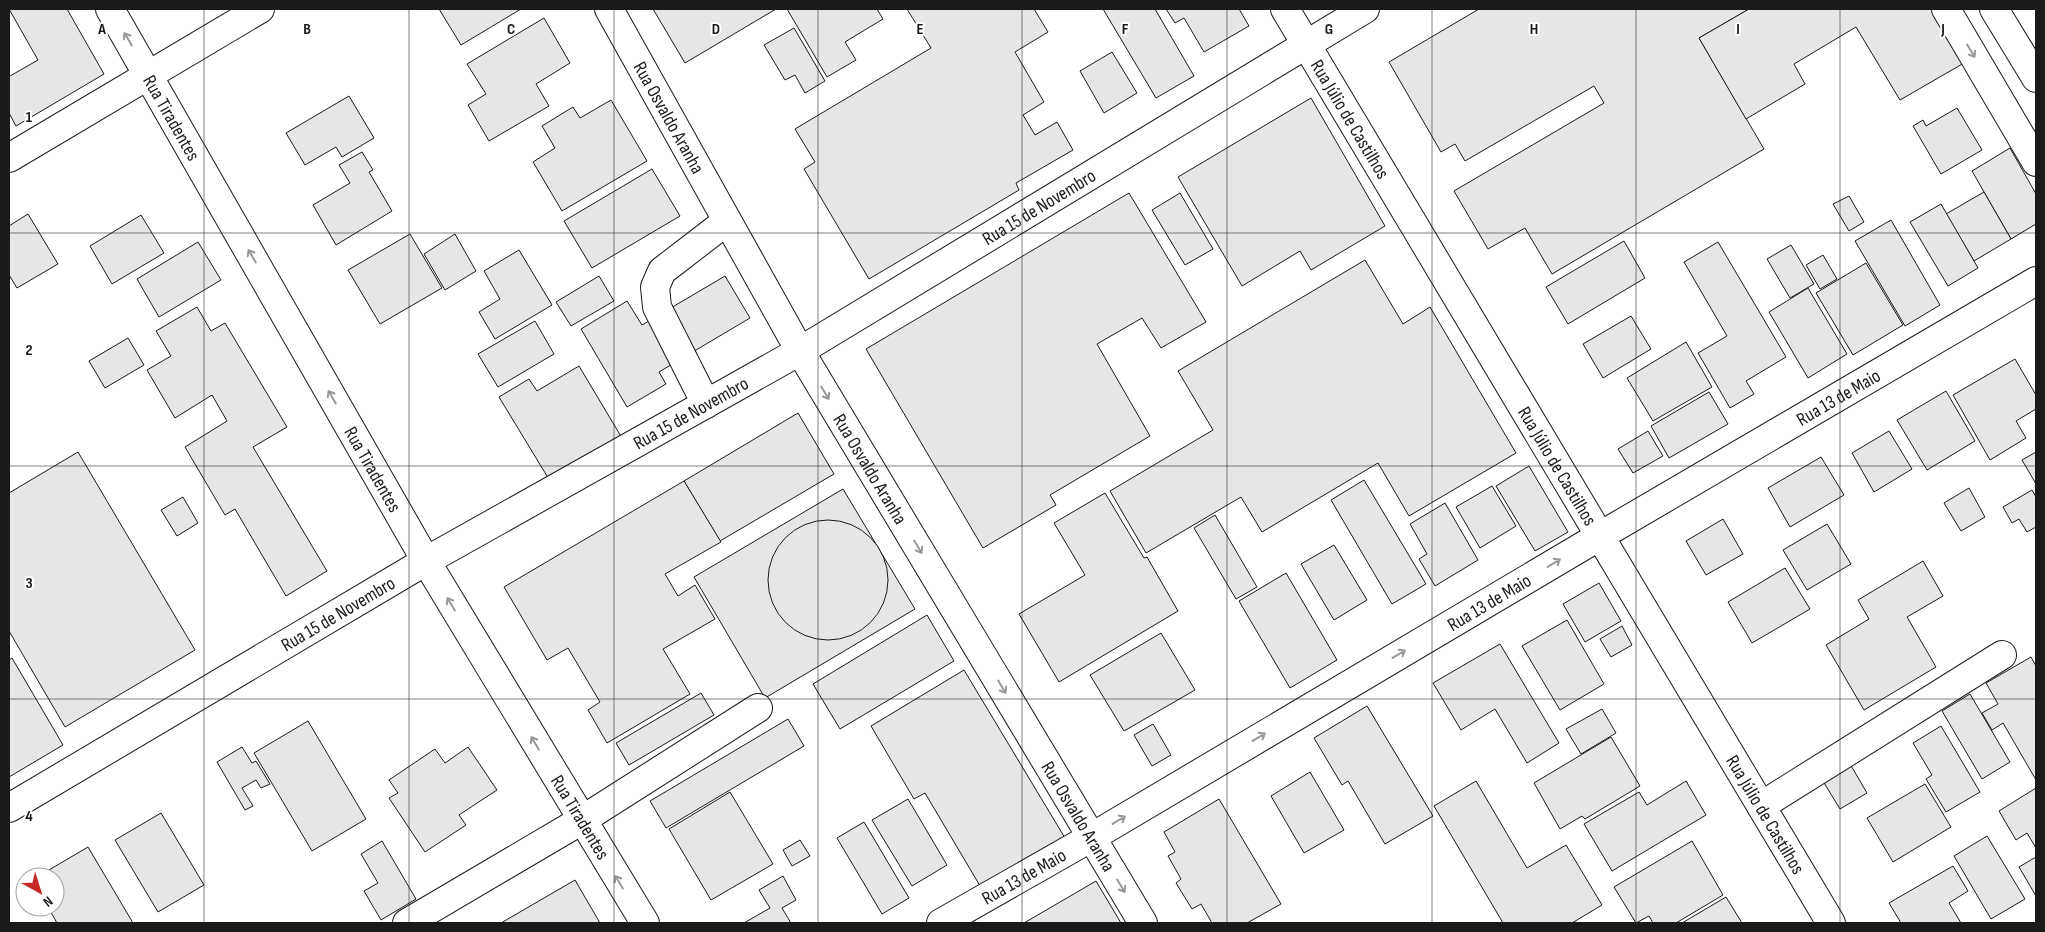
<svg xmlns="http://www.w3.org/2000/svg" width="2045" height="932" font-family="'Sofia Sans Condensed',sans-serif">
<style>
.building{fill:#e6e6e6;stroke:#1a1a1a}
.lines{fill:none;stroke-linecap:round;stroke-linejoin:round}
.minor-casing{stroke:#1a1a1a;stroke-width:30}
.major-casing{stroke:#1a1a1a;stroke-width:30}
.minor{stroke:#fff;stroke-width:28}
.major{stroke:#fff;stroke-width:28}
.oneway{stroke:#989898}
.grid{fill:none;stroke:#1a1a1a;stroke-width:1;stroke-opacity:0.55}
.labels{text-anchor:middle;stroke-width:4;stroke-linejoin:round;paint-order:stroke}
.street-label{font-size:19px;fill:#1a1a1a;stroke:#fff}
.grid-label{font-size:16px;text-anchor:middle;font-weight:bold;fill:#1a1a1a;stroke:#fff;stroke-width:4;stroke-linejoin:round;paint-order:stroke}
</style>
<rect width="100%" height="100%" fill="#fff"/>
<!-- building -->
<g class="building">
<polygon points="9,9 67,9 104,74 16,126 9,113 9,74 10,76 38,60"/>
<polygon points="439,9 521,9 461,45"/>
<polygon points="653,9 776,9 685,63"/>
<polygon points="787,9 877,9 883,19 845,42 856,60 827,77"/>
<polygon points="907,9 1034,9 1048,32 1015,52 1044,102 1023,115 1035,135 1057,122 1073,150 1016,183 1019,190 869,279 804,169 815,162 795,129 931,48"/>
<polygon points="1103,9 1155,9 1194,76 1156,98"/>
<polygon points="1166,9 1239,9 1249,26 1204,52 1184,18 1175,23"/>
<polygon points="1479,9 1749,9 1699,38 1764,149 1552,274 1525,228 1488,249 1454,191 1604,103 1594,86 1465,161 1455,144 1441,152 1389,62"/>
<polygon points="1749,9 1932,9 1964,63 1900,100 1856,27 1794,64 1805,84 1746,119 1699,38"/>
<polygon points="544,18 570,63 536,84 549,106 489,141 468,105 486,94 467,64"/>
<polygon points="794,28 825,81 805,93 795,75 785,80 764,45"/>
<polygon points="1112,52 1137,93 1104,113 1080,71"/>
<polygon points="349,96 374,138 342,157 336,147 305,165 286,133"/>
<polygon points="1311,98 1385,226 1311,270 1300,251 1242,286 1178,177"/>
<polygon points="611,100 647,161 562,211 533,162 555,148 542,126 573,107 580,118"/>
<polygon points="1957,108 1982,150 1941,174 1913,126 1923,120 1926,126"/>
<polygon points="2010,148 2036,194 2036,224 2011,239 1972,171"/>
<polygon points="362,152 373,170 369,172 392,211 336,245 313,205 350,183 339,165"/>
<polygon points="652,169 680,216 592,268 564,221"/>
<polygon points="1984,192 2011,239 1974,261 1946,214"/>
<polygon points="1129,193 1206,322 1161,348 1142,318 1097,344 1150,436 1050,495 1056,505 983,548 866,349"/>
<polygon points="1180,193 1213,249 1185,265 1152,210"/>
<polygon points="1849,196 1864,222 1849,231 1833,204"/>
<polygon points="1941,204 1978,268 1948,286 1910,222"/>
<polygon points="28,214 58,264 17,288 9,275 9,226"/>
<polygon points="141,215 164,253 112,284 90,246"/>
<polygon points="1891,220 1940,305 1905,326 1855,241"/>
<polygon points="410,234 442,288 380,324 348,270"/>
<polygon points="455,234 476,271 445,290 424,254"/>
<polygon points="1624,241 1645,278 1568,324 1546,287"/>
<polygon points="198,242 221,280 159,317 137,279"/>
<polygon points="1718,242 1786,357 1746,381 1754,394 1730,408 1698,353 1727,336 1684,262"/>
<polygon points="1791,245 1814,284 1790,298 1767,259"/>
<polygon points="519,250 552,305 495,339 479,312 500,299 484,271"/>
<polygon points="1823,255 1837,279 1820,289 1806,265"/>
<polygon points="1365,260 1403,324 1430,307 1516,453 1409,516 1378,463 1262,532 1241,497 1146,553 1110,491 1213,430 1178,371"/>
<polygon points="1866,263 1903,325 1853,355 1816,293"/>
<polygon points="599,276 614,301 571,326 556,302"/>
<polygon points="725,276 750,318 659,372 666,384 627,407 581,329 627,301 642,325"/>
<polygon points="1808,288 1847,354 1808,378 1769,312"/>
<polygon points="197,307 211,331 225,323 287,427 253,447 327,571 286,596 235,509 225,515 185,447 227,421 212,395 175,418 147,370 171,356 156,331"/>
<polygon points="1631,316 1651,349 1603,378 1583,344"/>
<polygon points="535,321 554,354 498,387 478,354"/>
<polygon points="128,338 144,365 105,388 89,361"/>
<polygon points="1686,342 1712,387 1653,421 1627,378"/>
<polygon points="2015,359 2036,395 2036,409 2016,421 2026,438 1990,460 1953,395"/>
<polygon points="579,366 622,438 550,481 499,397 529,379 537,391"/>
<polygon points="1946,391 1975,441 1927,470 1897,420"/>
<polygon points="1709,392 1728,424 1669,458 1651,426"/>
<polygon points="798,413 834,474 720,541 684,481"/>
<polygon points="1648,431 1663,456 1633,473 1618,449"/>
<polygon points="1889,431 1912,469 1874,492 1852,453"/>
<polygon points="78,452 195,650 65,727 9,631 9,493"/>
<polygon points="2036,452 2036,484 2022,460"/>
<polygon points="1821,457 1844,495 1790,527 1768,488"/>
<polygon points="1529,466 1568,532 1535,551 1496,486"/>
<polygon points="1364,480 1426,584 1392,604 1331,500"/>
<polygon points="684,481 721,542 665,574 678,596 695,585 715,619 663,649 690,694 607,743 588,710 600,702 568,648 547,660 504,587"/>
<polygon points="1492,486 1516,526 1480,548 1456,507"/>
<polygon points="1969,488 1985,517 1961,531 1944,503"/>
<polygon points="843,489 915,609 765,698 694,577"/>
<polygon points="2032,490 2036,497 2036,527 2027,532 2019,519 2012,523 2003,507"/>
<polygon points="1105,493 1144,558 1147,557 1178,611 1059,682 1019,614 1085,575 1054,523"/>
<polygon points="183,497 198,523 177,536 161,510"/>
<polygon points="1445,503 1478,560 1435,586 1419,559 1427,554 1410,524"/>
<polygon points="1215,515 1257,587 1236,599 1194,528"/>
<polygon points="1723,519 1743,554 1706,575 1686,541"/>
<circle cx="828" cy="580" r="60"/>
<polygon points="1827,524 1851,564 1807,590 1783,550"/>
<polygon points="1334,545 1367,600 1334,620 1301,564"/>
<polygon points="1923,561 1943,596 1907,617 1936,667 1864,710 1826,645 1869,619 1858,600"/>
<polygon points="1785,568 1810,609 1752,643 1728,602"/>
<polygon points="1286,573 1337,660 1290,688 1239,601"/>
<polygon points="1599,583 1621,621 1585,642 1563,604"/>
<polygon points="927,615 954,661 840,729 813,684"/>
<polygon points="1567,620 1604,684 1560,710 1522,646"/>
<polygon points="1622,626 1632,645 1611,657 1600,639"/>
<polygon points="1161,633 1195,690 1124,731 1090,675"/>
<polygon points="1500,644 1559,743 1527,763 1495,709 1461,730 1433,683"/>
<polygon points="2031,657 2036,666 2036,780 2003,723 1992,730 1982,713 1998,704 1986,683"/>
<polygon points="12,658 63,745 9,777 9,660"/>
<polygon points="964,670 1065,838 986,896 925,793 914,799 871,726"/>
<polygon points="701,693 714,715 629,765 616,743"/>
<polygon points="1970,694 2010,762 1982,779 1942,711"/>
<polygon points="1367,706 1433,816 1385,844 1348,781 1342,785 1314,738"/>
<polygon points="1602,709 1616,733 1581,754 1566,729"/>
<polygon points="788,719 804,746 666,828 650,801"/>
<polygon points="308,721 366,819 312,851 254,753"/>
<polygon points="1153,724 1171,755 1152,766 1134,735"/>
<polygon points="1941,726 1980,792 1946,812 1926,779 1932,775 1913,743"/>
<polygon points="1611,737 1640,786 1585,819 1582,816 1560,829 1534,783"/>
<polygon points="242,747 252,763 256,761 270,784 261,788 256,780 242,788 253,806 245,810 217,762"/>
<polygon points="468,747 497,790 459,815 466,825 425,852 389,798 398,793 389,780 435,749 445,763"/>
<polygon points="1846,757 1867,793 1840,809 1818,773"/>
<polygon points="1310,772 1344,830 1304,853 1271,796"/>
<polygon points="1476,781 1527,868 1566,845 1602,905 1572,923 1503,923 1434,806"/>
<polygon points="1686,781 1706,815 1612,871 1584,824 1639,792 1647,805"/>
<polygon points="1925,784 1951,827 1893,862 1867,818"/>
<polygon points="2036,788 2036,848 2027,833 2016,840 1999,811"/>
<polygon points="730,792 773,864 711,900 669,829"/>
<polygon points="908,799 947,865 912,886 872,820"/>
<polygon points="1219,799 1281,904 1247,923 1212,923 1201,904 1192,909 1176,883 1181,879 1168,856 1175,852 1164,832"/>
<polygon points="161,813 204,885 158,912 115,840"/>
<polygon points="864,822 909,898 882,914 837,838"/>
<polygon points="1987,836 2025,899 1991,919 1954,856"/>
<polygon points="800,840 810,856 792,866 783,850"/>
<polygon points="382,841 416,899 381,920 364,891 378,883 361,854"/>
<polygon points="1692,841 1723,895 1676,923 1653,923 1649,916 1636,923 1614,887"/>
<polygon points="88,847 133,923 57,923 48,907 55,907 55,877 37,877"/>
<polygon points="2036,857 2036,896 2019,867"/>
<polygon points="1953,866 1968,891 1949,903 1961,923 1901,923 1889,903"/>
<polygon points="783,876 796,900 782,908 791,923 744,923 770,908 759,890"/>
<polygon points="575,880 600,923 501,923"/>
<polygon points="1096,881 1121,923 1024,923"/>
<polygon points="1726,897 1742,923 1682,923"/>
</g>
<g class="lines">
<defs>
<g id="minor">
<path id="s1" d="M110,9L426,561"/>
<path id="s2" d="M1285,9L1831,923"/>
<polyline points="9,158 260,9"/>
<path id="s3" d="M800,351L1365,9"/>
<polyline points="706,404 657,307 655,287 662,271 727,221"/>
<polyline points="1761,806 2002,655"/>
<polyline points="407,923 582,820 758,708"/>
<path id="s4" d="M941,923L1092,837L1600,536L2036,281"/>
</g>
<g id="major">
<path id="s5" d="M609,9L800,351L1143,923"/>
<polyline points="1946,9 2036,162"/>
<polyline points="1994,9 2036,78"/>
<path id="s6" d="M426,561L645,923"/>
<path id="s7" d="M9,808L426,561L800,351"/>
</g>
</defs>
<!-- minor casing -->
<use href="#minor" class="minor-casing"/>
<!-- major casing -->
<use href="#major" class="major-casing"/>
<!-- minor -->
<use href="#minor" class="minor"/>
<!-- major -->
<use href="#major" class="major"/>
</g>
<!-- one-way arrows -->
<defs><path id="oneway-shaft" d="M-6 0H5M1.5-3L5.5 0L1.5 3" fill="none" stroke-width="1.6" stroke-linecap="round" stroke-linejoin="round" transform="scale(1.25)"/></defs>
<g class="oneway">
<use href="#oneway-shaft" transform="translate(128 39) rotate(-120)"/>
<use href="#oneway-shaft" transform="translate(1971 51) rotate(59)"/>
<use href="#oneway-shaft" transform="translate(252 256) rotate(-120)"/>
<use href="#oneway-shaft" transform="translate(825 393) rotate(59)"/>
<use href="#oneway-shaft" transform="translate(332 397) rotate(-120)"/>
<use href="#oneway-shaft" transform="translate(918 547) rotate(59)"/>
<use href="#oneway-shaft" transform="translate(1554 563) rotate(-31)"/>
<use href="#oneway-shaft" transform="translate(451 604) rotate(-121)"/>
<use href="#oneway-shaft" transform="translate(1399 654) rotate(-31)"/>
<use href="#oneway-shaft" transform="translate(1002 687) rotate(59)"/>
<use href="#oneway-shaft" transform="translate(1259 737) rotate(-31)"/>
<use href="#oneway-shaft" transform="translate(535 743) rotate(-121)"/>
<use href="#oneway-shaft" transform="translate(1119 820) rotate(-31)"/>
<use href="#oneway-shaft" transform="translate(619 882) rotate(-121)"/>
<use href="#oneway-shaft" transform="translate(1121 886) rotate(59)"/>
</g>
<!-- grid -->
<path class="grid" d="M204,9V923M409,9V923M614,9V923M818,9V923M1022,9V923M1227,9V923M1432,9V923M1636,9V923M1840,9V923M9,233H2036M9,466H2036M9,699H2036"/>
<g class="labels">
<!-- street labels -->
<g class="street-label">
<text dy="7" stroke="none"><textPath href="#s1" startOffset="125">Rua Tiradentes</textPath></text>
<text dy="7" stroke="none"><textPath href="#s5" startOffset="124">Rua Osvaldo Aranha</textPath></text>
<text dy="7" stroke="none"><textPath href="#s2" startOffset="128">Rua Júlio de Castilhos</textPath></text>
<text dy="7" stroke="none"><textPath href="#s3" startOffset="279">Rua 15 de Novembro</textPath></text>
<text dy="7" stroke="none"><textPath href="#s4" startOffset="1040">Rua 13 de Maio</textPath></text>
<text dy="7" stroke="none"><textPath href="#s7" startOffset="788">Rua 15 de Novembro</textPath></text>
<text dy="7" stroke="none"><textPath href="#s2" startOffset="532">Rua Júlio de Castilhos</textPath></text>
<text dy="7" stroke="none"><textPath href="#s1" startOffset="530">Rua Tiradentes</textPath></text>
<text dy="7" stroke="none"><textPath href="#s5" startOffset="529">Rua Osvaldo Aranha</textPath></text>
<text dy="7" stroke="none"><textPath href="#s4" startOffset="635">Rua 13 de Maio</textPath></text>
<text dy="7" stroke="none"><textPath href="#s7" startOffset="382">Rua 15 de Novembro</textPath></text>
<text dy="7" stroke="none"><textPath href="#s2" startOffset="938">Rua Júlio de Castilhos</textPath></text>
<text dy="7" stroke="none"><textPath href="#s5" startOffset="934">Rua Osvaldo Aranha</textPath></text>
<text dy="7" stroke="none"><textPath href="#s6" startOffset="299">Rua Tiradentes</textPath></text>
<text dy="7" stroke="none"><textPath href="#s4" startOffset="95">Rua 13 de Maio</textPath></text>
</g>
</g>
<g class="grid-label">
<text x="102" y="34">A</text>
<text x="307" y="34">B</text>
<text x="511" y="34">C</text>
<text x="716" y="34">D</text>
<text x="920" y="34">E</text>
<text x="1125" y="34">F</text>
<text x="1329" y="34">G</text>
<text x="1534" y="34">H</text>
<text x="1738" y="34">I</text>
<text x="1943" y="34">J</text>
<text x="29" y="122">1</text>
<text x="29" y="355">2</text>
<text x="29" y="588">3</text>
<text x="29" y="821">4</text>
</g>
<!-- border -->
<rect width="2045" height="932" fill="none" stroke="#1a1a1a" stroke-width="20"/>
<!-- north arrow -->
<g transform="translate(40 892) rotate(141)"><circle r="24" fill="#ffffff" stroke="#a3a3a3"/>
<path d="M0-4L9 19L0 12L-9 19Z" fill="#c62828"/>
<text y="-8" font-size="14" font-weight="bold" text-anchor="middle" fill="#1a1a1a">N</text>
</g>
</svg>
